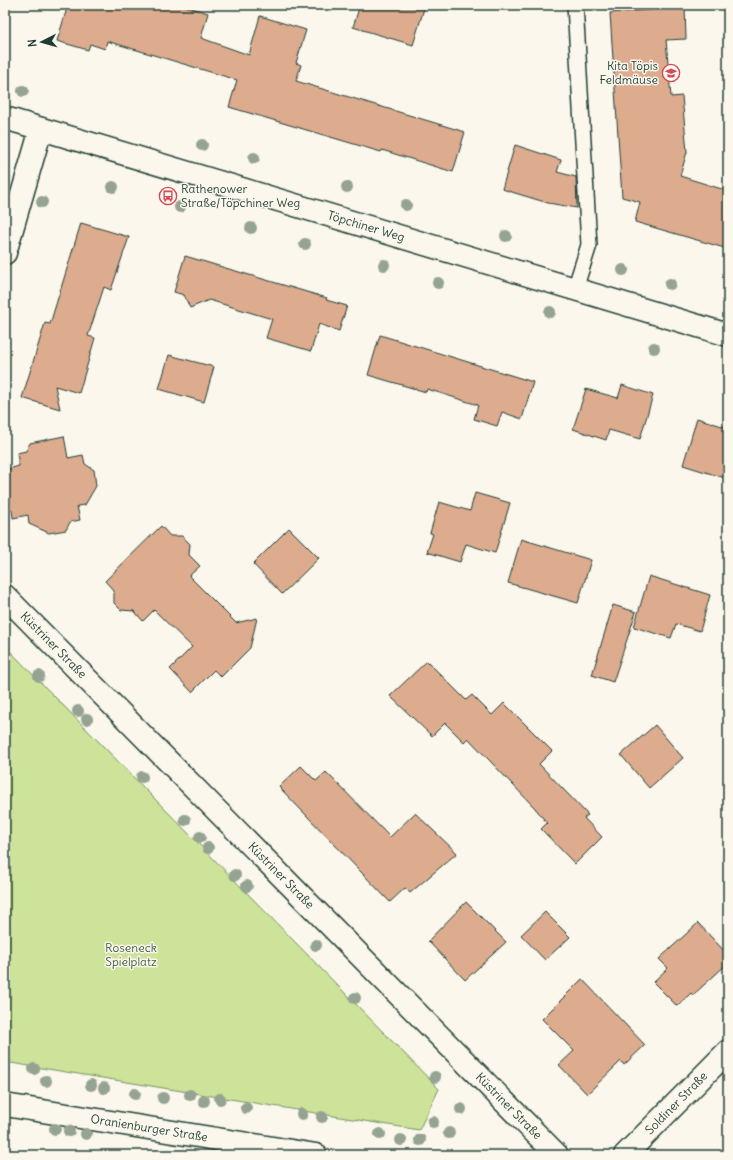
<svg xmlns="http://www.w3.org/2000/svg" width="733" height="1160" font-family="Delius,sans-serif">
<style>
.green{fill:#cce399;stroke:#769066}
.building{fill:#ddac8f;stroke:#1f3d34}
.lines{fill:none;stroke-linecap:round;stroke-linejoin:round}
.service-casing{stroke:#1f3d34;stroke-width:18}
.minor-casing{stroke:#1f3d34;stroke-width:25}
.tertiary-casing{stroke:#1f3d34;stroke-width:25}
.service{stroke:#fbf7ec;stroke-width:15}
.minor{stroke:#fbf7ec;stroke-width:22}
.tertiary{stroke:#fbf7ec;stroke-width:22}
.tree{fill:#95a392}
.labels{text-anchor:middle;stroke-width:3;stroke-linejoin:round;paint-order:stroke}
.poi-label{font-size:12px;fill:#1f3d34;stroke:#fbf7ec;text-anchor:end}
.street-label{font-size:12px;fill:#1f3d34;stroke:#fbf7ec}
.park-label{font-size:12px;fill:#425e48;stroke:#fbf7ec}
</style>
<rect width="100%" height="100%" fill="#fbf7ec"/>
<filter id="ink" filterUnits="userSpaceOnUse"><feTurbulence type="fractalNoise" baseFrequency=".025" numOctaves="2"/><feDisplacementMap in="SourceGraphic" scale="8" xChannelSelector="R" yChannelSelector="G"/><feConvolveMatrix kernelMatrix="1 2 1 2 8 2 1 2 1" color-interpolation-filters="sRGB"/></filter>
<g filter="url(#ink)">
<!-- green -->
<polygon class="green" points="5,646 439,1089 419,1130 5,1062"/>
<!-- building -->
<g class="building">
<polygon points="68,5 182,5 208,13 201,38 249,55 260,16 306,30 296,63 301,65 296,81 465,132 453,172 382,150 381,152 229,107 237,80 107,41 105,49 90,44 88,50 57,41"/>
<polygon points="360,5 425,5 413,45 353,27"/>
<polygon points="685,7 686,39 666,40 671,97 682,96 687,152 680,176 728,191 728,249 635,222 640,202 622,197 610,13"/>
<polygon points="515,145 561,160 557,172 576,177 577,208 548,203 502,189"/>
<polygon points="81,223 129,237 111,290 104,287 88,336 95,338 79,393 55,386 60,409 22,398 45,323 50,324"/>
<polygon points="185,256 327,298 326,300 347,306 339,331 319,324 311,351 266,338 272,319 209,300 190,308 184,295 174,292"/>
<polygon points="380,335 533,382 522,419 502,412 497,426 474,419 478,405 427,389 426,392 368,375"/>
<polygon points="169,355 214,367 204,402 159,389"/>
<polygon points="622,385 653,395 640,439 609,430 606,440 573,429 586,389 618,398"/>
<polygon points="697,418 728,428 728,479 683,465"/>
<polygon points="64,436 68,458 83,455 85,464 94,470 96,486 85,505 77,506 80,520 70,522 66,530 49,533 29,524 28,515 13,518 12,510 5,504 5,470 19,466 17,453 26,451 30,443"/>
<polygon points="475,493 510,503 495,553 466,544 460,562 427,552 433,534 430,533 439,502 470,511"/>
<polygon points="161,526 170,536 182,536 190,544 189,555 200,566 189,576 236,623 257,618 250,648 221,677 214,670 192,692 170,669 192,647 154,610 143,621 134,611 121,610 114,603 114,591 105,581"/>
<polygon points="289,528 319,558 282,594 253,564"/>
<polygon points="521,539 591,560 578,603 508,583"/>
<polygon points="649,576 710,595 700,631 676,624 671,638 634,627"/>
<polygon points="613,605 636,612 613,682 592,675"/>
<polygon points="427,661 466,700 472,695 492,715 504,703 552,751 539,764 588,815 584,818 602,837 575,864 541,829 547,823 535,808 468,738 464,742 445,723 432,736 390,696"/>
<polygon points="655,725 683,758 649,788 621,755"/>
<polygon points="301,766 316,781 326,772 390,837 415,813 457,853 410,893 405,888 390,902 279,787"/>
<polygon points="466,902 506,942 465,980 428,941"/>
<polygon points="545,912 570,937 545,960 521,935"/>
<polygon points="698,923 728,955 728,963 693,995 691,993 677,1006 653,982 668,968 659,959"/>
<polygon points="582,979 645,1045 624,1065 621,1061 587,1094 559,1065 574,1051 542,1019"/>
</g>
<g class="lines">
<defs>
<polyline id="service" points="575,5 589,245 575,289"/>
<g id="minor">
<polyline points="5,253 41,129"/>
<path id="s1" d="M5,596L557,1155"/>
<path id="s2" d="M5,1105L316,1155"/>
<path id="s3" d="M625,1155L728,1051"/>
</g>
<g id="tertiary">
<path id="s4" d="M5,118L728,335"/>
</g>
</defs>
<!-- service casing -->
<use href="#service" class="service-casing"/>
<!-- minor casing -->
<use href="#minor" class="minor-casing"/>
<!-- tertiary casing -->
<use href="#tertiary" class="tertiary-casing"/>
<!-- service -->
<use href="#service" class="service"/>
<!-- minor -->
<use href="#minor" class="minor"/>
<!-- tertiary -->
<use href="#tertiary" class="tertiary"/>
</g>
<!-- trees -->
<g class="tree">
<circle cx="23" cy="91" r="6"/>
<circle cx="202" cy="145" r="6"/>
<circle cx="254" cy="158" r="6"/>
<circle cx="113" cy="187" r="6"/>
<circle cx="347" cy="187" r="6"/>
<circle cx="42" cy="202" r="6"/>
<circle cx="406" cy="205" r="6"/>
<circle cx="180" cy="207" r="6"/>
<circle cx="251" cy="228" r="6"/>
<circle cx="506" cy="236" r="6"/>
<circle cx="305" cy="244" r="6"/>
<circle cx="384" cy="265" r="6"/>
<circle cx="623" cy="270" r="6"/>
<circle cx="438" cy="283" r="6"/>
<circle cx="670" cy="284" r="6"/>
<circle cx="550" cy="312" r="6"/>
<circle cx="654" cy="348" r="6"/>
<circle cx="39" cy="676" r="6"/>
<circle cx="78" cy="711" r="6"/>
<circle cx="87" cy="719" r="6"/>
<circle cx="142" cy="777" r="6"/>
<circle cx="185" cy="820" r="6"/>
<circle cx="200" cy="837" r="6"/>
<circle cx="208" cy="848" r="6"/>
<circle cx="235" cy="875" r="6"/>
<circle cx="247" cy="886" r="6"/>
<circle cx="316" cy="945" r="6"/>
<circle cx="355" cy="998" r="6"/>
<circle cx="34" cy="1069" r="6"/>
<circle cx="435" cy="1077" r="6"/>
<circle cx="46" cy="1081" r="6"/>
<circle cx="91" cy="1085" r="6"/>
<circle cx="104" cy="1088" r="6"/>
<circle cx="135" cy="1094" r="6"/>
<circle cx="190" cy="1095" r="6"/>
<circle cx="163" cy="1098" r="6"/>
<circle cx="220" cy="1099" r="6"/>
<circle cx="204" cy="1101" r="6"/>
<circle cx="246" cy="1108" r="6"/>
<circle cx="461" cy="1109" r="6"/>
<circle cx="302" cy="1114" r="6"/>
<circle cx="322" cy="1117" r="6"/>
<circle cx="433" cy="1122" r="6"/>
<circle cx="55" cy="1129" r="6"/>
<circle cx="69" cy="1131" r="6"/>
<circle cx="449" cy="1133" r="6"/>
<circle cx="86" cy="1134" r="6"/>
<circle cx="380" cy="1134" r="6"/>
<circle cx="401" cy="1140" r="6"/>
<circle cx="420" cy="1140" r="6"/>
</g>
</g>
<!-- icons -->
<defs>
<symbol id="school-ring" viewBox="-11 -11 22 22"><circle r="9.5" fill="#fbf7ec" stroke="#d1495b" stroke-width="1.5"/><path d="M0-5L7-2L0 1L-7-2ZM-4 1L0 2.5L4 1V4Q0 6-4 4Z" fill="#d1495b"/></symbol>
<symbol id="bus-ring" viewBox="-11 -11 22 22"><circle r="9.5" fill="#fbf7ec" stroke="#d1495b" stroke-width="1.5"/><path d="M-5-6H5V4H4V6H2V4H-2V6H-4V4H-5ZM-3.5-4V0h7V-4ZM-3.5 1.2v1.5H-2V1.2ZM2 1.2v1.5H3.5V1.2Z" fill="#d1495b"/></symbol>
</defs>
<g fill-rule="evenodd">
<use href="#school-ring" x="661" y="63" width="20" height="20"/>
<use href="#bus-ring" x="158" y="186" width="20" height="20"/>
</g>
<g class="labels">
<!-- poi labels -->
<g class="poi-label">
<text x="658" y="70">Kita Töpis<tspan x="658" dy="14">Feldmäuse</tspan></text>
<text x="181" y="193" text-anchor="start">Rathenower<tspan x="181" dy="14">Straße/Töpchiner Weg</tspan></text>
</g>
<!-- street labels -->
<g class="street-label">
<text dy="4" stroke="none"><textPath href="#s4" startOffset="377">Töpchiner Weg</textPath></text>
<text dy="4" stroke="none"><textPath href="#s1" startOffset="69">Küstriner Straße</textPath></text>
<text dy="4" stroke="none"><textPath href="#s1" startOffset="393">Küstriner Straße</textPath></text>
<text dy="4" stroke="none"><textPath href="#s3" startOffset="73">Soldiner Straße</textPath></text>
<text dy="4" stroke="none"><textPath href="#s1" startOffset="717">Küstriner Straße</textPath></text>
<text dy="4" stroke="none"><textPath href="#s2" startOffset="146">Oranienburger Straße</textPath></text>
</g>
<!-- park labels -->
<g class="park-label">
<text x="131" y="952">Roseneck<tspan x="131" dy="14">Spielplatz</tspan></text>
</g>
</g>
<!-- margin -->
<rect width="733" height="1160" fill="none" stroke="#fbf7ec" stroke-width="20"/>
<rect x="10" y="10" width="713" height="1140" fill="none" stroke="#1f3d34" stroke-width="1.5" filter="url(#ink)"/>
<!-- north arrow -->
<g transform="translate(42 42) rotate(264)" stroke="#fbf7ec" stroke-width="3" paint-order="stroke">
<path d="M0-3L7 15L0 10L-7 15Z" fill="#1f3d34"/>
<text y="-6" font-size="11" font-weight="bold" text-anchor="middle" fill="#1f3d34">N</text>
</g>
</svg>
